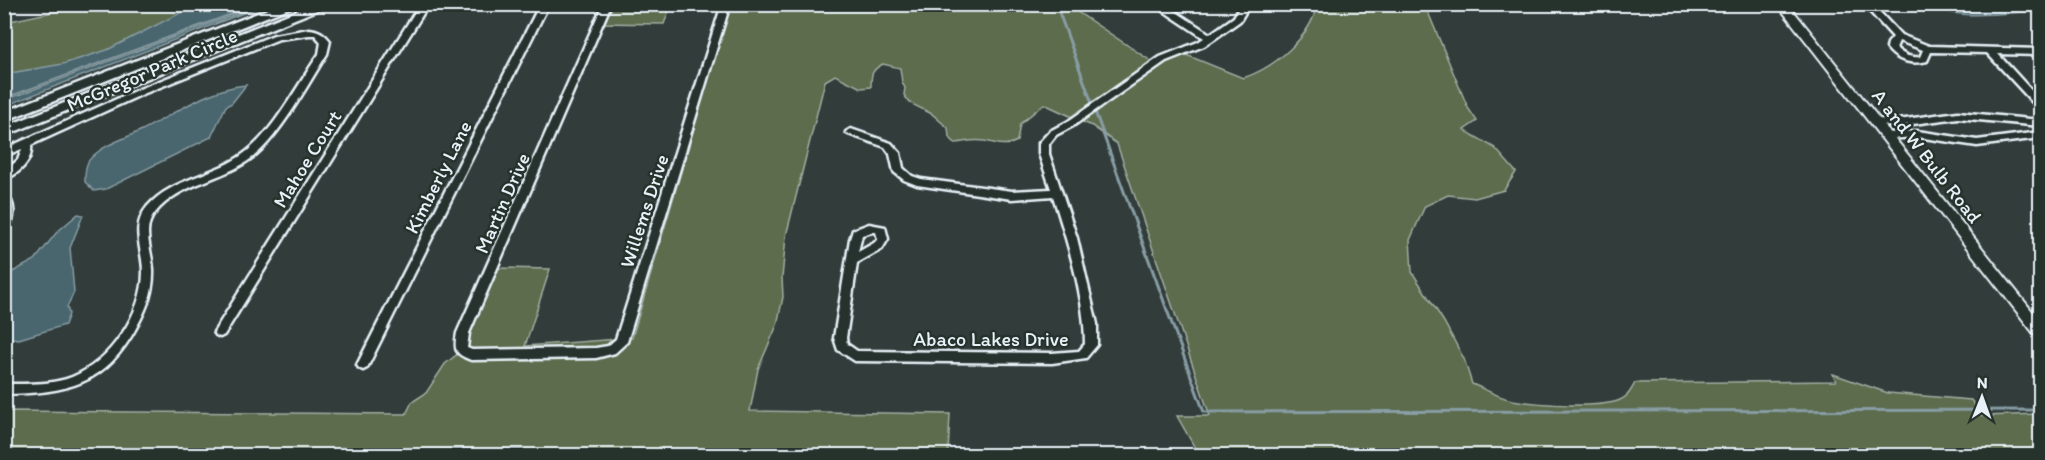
<svg xmlns="http://www.w3.org/2000/svg" width="2045" height="460" font-family="Itim,sans-serif">
<style>
.green{fill:#5c6c4e;stroke:#a2aea3;stroke-width:1.5}
.water{fill:#48656e;stroke:#889da5;stroke-width:1.5}
.lines{fill:none;stroke-linecap:round;stroke-linejoin:round}
.stream{stroke:#889da5;stroke-width:3}
.minor-casing{stroke:#e8f1f8;stroke-width:5}
.tertiary-casing{stroke:#e8f1f8;stroke-width:4}
.secondary-casing{stroke:#e8f1f8;stroke-width:5}
.minor{fill:#26332d;fill-rule:evenodd}
.tertiary{fill:#26332d;fill-rule:evenodd}
.secondary{fill:#26332d;fill-rule:evenodd}
.labels{text-anchor:middle;stroke-width:5;stroke-linejoin:round;paint-order:stroke}
.street-label{font-size:20px;fill:#e8f1f8;stroke:#26332d}
</style>
<rect width="100%" height="100%" fill="#323d3b"/>
<filter id="ink" filterUnits="userSpaceOnUse"><feTurbulence type="fractalNoise" baseFrequency=".0167" numOctaves="2"/><feDisplacementMap in="SourceGraphic" scale="12" xChannelSelector="R" yChannelSelector="G"/><feConvolveMatrix kernelMatrix="1 2 1 2 8 2 1 2 1" color-interpolation-filters="sRGB"/></filter>
<g filter="url(#ink)">
<!-- green -->
<g class="green">
<path d="M728,4L1067,5L1157,65L1184,54L1243,78C1274,68 1311,37 1317,5H1425L1468,108L1477,121L1464,130L1495,148L1516,172L1504,190L1475,198L1448,195L1425,206L1410,240L1412,272L1444,322L1464,359L1472,384C1485,389 1498,397 1512,400C1535,404 1599,409 1620,400C1628,397 1631,390 1635,383L1836,381L1833,374L1888,393L1971,400L1982,416L2040,414V456L1199,455L1177,416H1210L1117,144L1092,126L1044,104L1020,124L1017,141C1004,148 998,143 984,141C975,139 964,142 955,143L949,137L948,128L932,114L910,103L904,95L905,88L902,82L900,68L883,64C871,70 871,75 871,87L861,88L835,75L825,81L786,236L782,278L783,297L777,325L758,369L750,411L950,414L948,455L658,456L491,449L5,455V411L406,414L412,402L426,393L445,364L460,352L496,268L550,269L525,346L632,338L704,94Z"/>
<polygon points="86,5 255,5 5,98 5,22"/>
<polygon points="606,5 671,5 664,24 597,23"/>
</g>
<!-- water -->
<g class="water">
<polygon points="196,5 255,5 5,98 5,74 63,64 107,50"/>
<polygon points="260,5 264,5 5,106 5,100"/>
<path d="M1930,5H2040V11C2010,12 1954,22 1930,5Z"/>
<path d="M246,85L232,103L226,106L211,137L106,189L94,191L85,182C85,173 85,163 92,157C105,144 124,139 140,131C173,115 209,88 246,85Z"/>
<polygon points="78,214 83,215 70,248 74,292 67,307 69,314 65,325 19,339 5,337 5,276 35,260 57,232"/>
<polygon points="491,449 658,455 4,455"/>
</g>
<g class="lines">
<!-- stream -->
<polyline class="stream" points="1056,4 1204,412 2040,410"/>
<defs>
<g id="minor">
<polygon points="420,4 429,4 224,335 220,337 216,335 214,332 216,329"/>
<polygon points="540,4 549,4 367,368 363,370 359,368 357,365"/>
<path d="M603,4H611L469,333L467,348L472,350L596,348L608,346L616,339L722,4H730L627,342L615,353L596,358L471,360C455,354 454,350 457,333Z"/>
<path d="M1153,4H1164L1210,34L1234,17L1241,4H1250L1240,21L1213,40L1204,46L1166,61L1073,126L1056,135L1049,144V154L1077,238L1097,324V345L1086,358L1052,363L855,361L838,350L834,338L850,239L853,230L869,224L885,227L888,239L882,249L857,263L846,338L847,344L857,351L1052,353L1079,351L1085,344C1085,298 1067,240 1053,196L1012,199L917,185L904,180L894,172L890,154L885,147L848,134L846,132L851,129L891,143L900,153L903,168L912,176L921,179L1012,191L1051,189L1039,154V143L1050,131L1067,122L1160,57L1198,42L1204,38ZM872,232H876L878,239L874,243L858,252L862,235Z"/>
<path d="M1863,4H1872L1901,35L1929,46L2040,49V55L1998,54L2040,100V108L2037,107L1987,53L1931,52L1927,61C1911,65 1897,61 1887,48L1888,43L1893,37ZM1899,41L1923,50L1920,57C1910,58 1903,55 1896,48Z"/>
<path d="M309,29C319,30 324,33 330,41L327,54C308,84 280,136 253,157C223,181 180,182 155,213C140,231 154,254 153,274C153,293 146,310 137,326C106,385 67,393 4,394V384C27,384 51,385 72,377C110,362 143,313 143,272C143,249 130,228 147,207C173,177 216,176 246,152C274,131 298,84 319,54L321,42L315,35H309L279,39L143,94L31,145C33,161 19,174 4,180V172L18,160L22,149L4,156V149L137,90L274,35Z"/>
<polygon points="1958,112 2040,120 2040,126 1958,118 1898,126 1876,125 1871,122 1876,119 1898,120"/>
<polygon points="1917,131 1977,140 2040,132 2040,138 1977,146 1917,137 1887,139 1882,136 1887,133"/>
<path d="M4,194C16,201 17,222 4,230Z"/>
</g>
<polygon id="tertiary" points="1777,4 1788,4 2040,321 2040,337 2035,335"/>
<g id="secondary">
<polygon points="281,4 299,4 4,121 4,112"/>
<polygon points="314,4 332,4 4,136 4,127"/>
</g>
</defs>
<!-- minor casing -->
<use href="#minor" class="minor-casing"/>
<!-- tertiary casing -->
<use href="#tertiary" class="tertiary-casing"/>
<!-- secondary casing -->
<use href="#secondary" class="secondary-casing"/>
<!-- minor -->
<use href="#minor" class="minor"/>
<!-- tertiary -->
<use href="#tertiary" class="tertiary"/>
<!-- secondary -->
<use href="#secondary" class="secondary"/>
</g>
</g>
<g class="labels">
<!-- street labels -->
<g class="street-label">
<text transform="translate(152 70) rotate(-23)" y="7">McGregor Park Circle</text>
<text transform="translate(1927 156) rotate(52)" y="7">A and W Bulb Road</text>
<text transform="translate(307 159) rotate(-58)" y="7">Mahoe Court</text>
<text transform="translate(438 177) rotate(-63)" y="7">Kimberly Lane</text>
<text transform="translate(502 203) rotate(-66)" y="7">Martin Drive</text>
<text transform="translate(644 211) rotate(-72)" y="7">Willems Drive</text>
<text x="991" y="346">Abaco Lakes Drive</text>
</g>
</g>
<!-- margin -->
<rect width="2045" height="460" fill="none" stroke="#26332d" stroke-width="24"/>
<rect x="12" y="12" width="2021" height="436" fill="none" stroke="#e8f1f8" stroke-width="2" filter="url(#ink)"/>
<!-- north arrow -->
<g transform="translate(1982 397) rotate(1)" stroke="#26332d" stroke-width="4.5" paint-order="stroke">
<path d="M0-4.5L10 22L0 15L-10 22Z" fill="#e8f1f8"/>
<text y="-9" font-size="16" font-weight="bold" text-anchor="middle" fill="#e8f1f8">N</text>
</g>
</svg>
